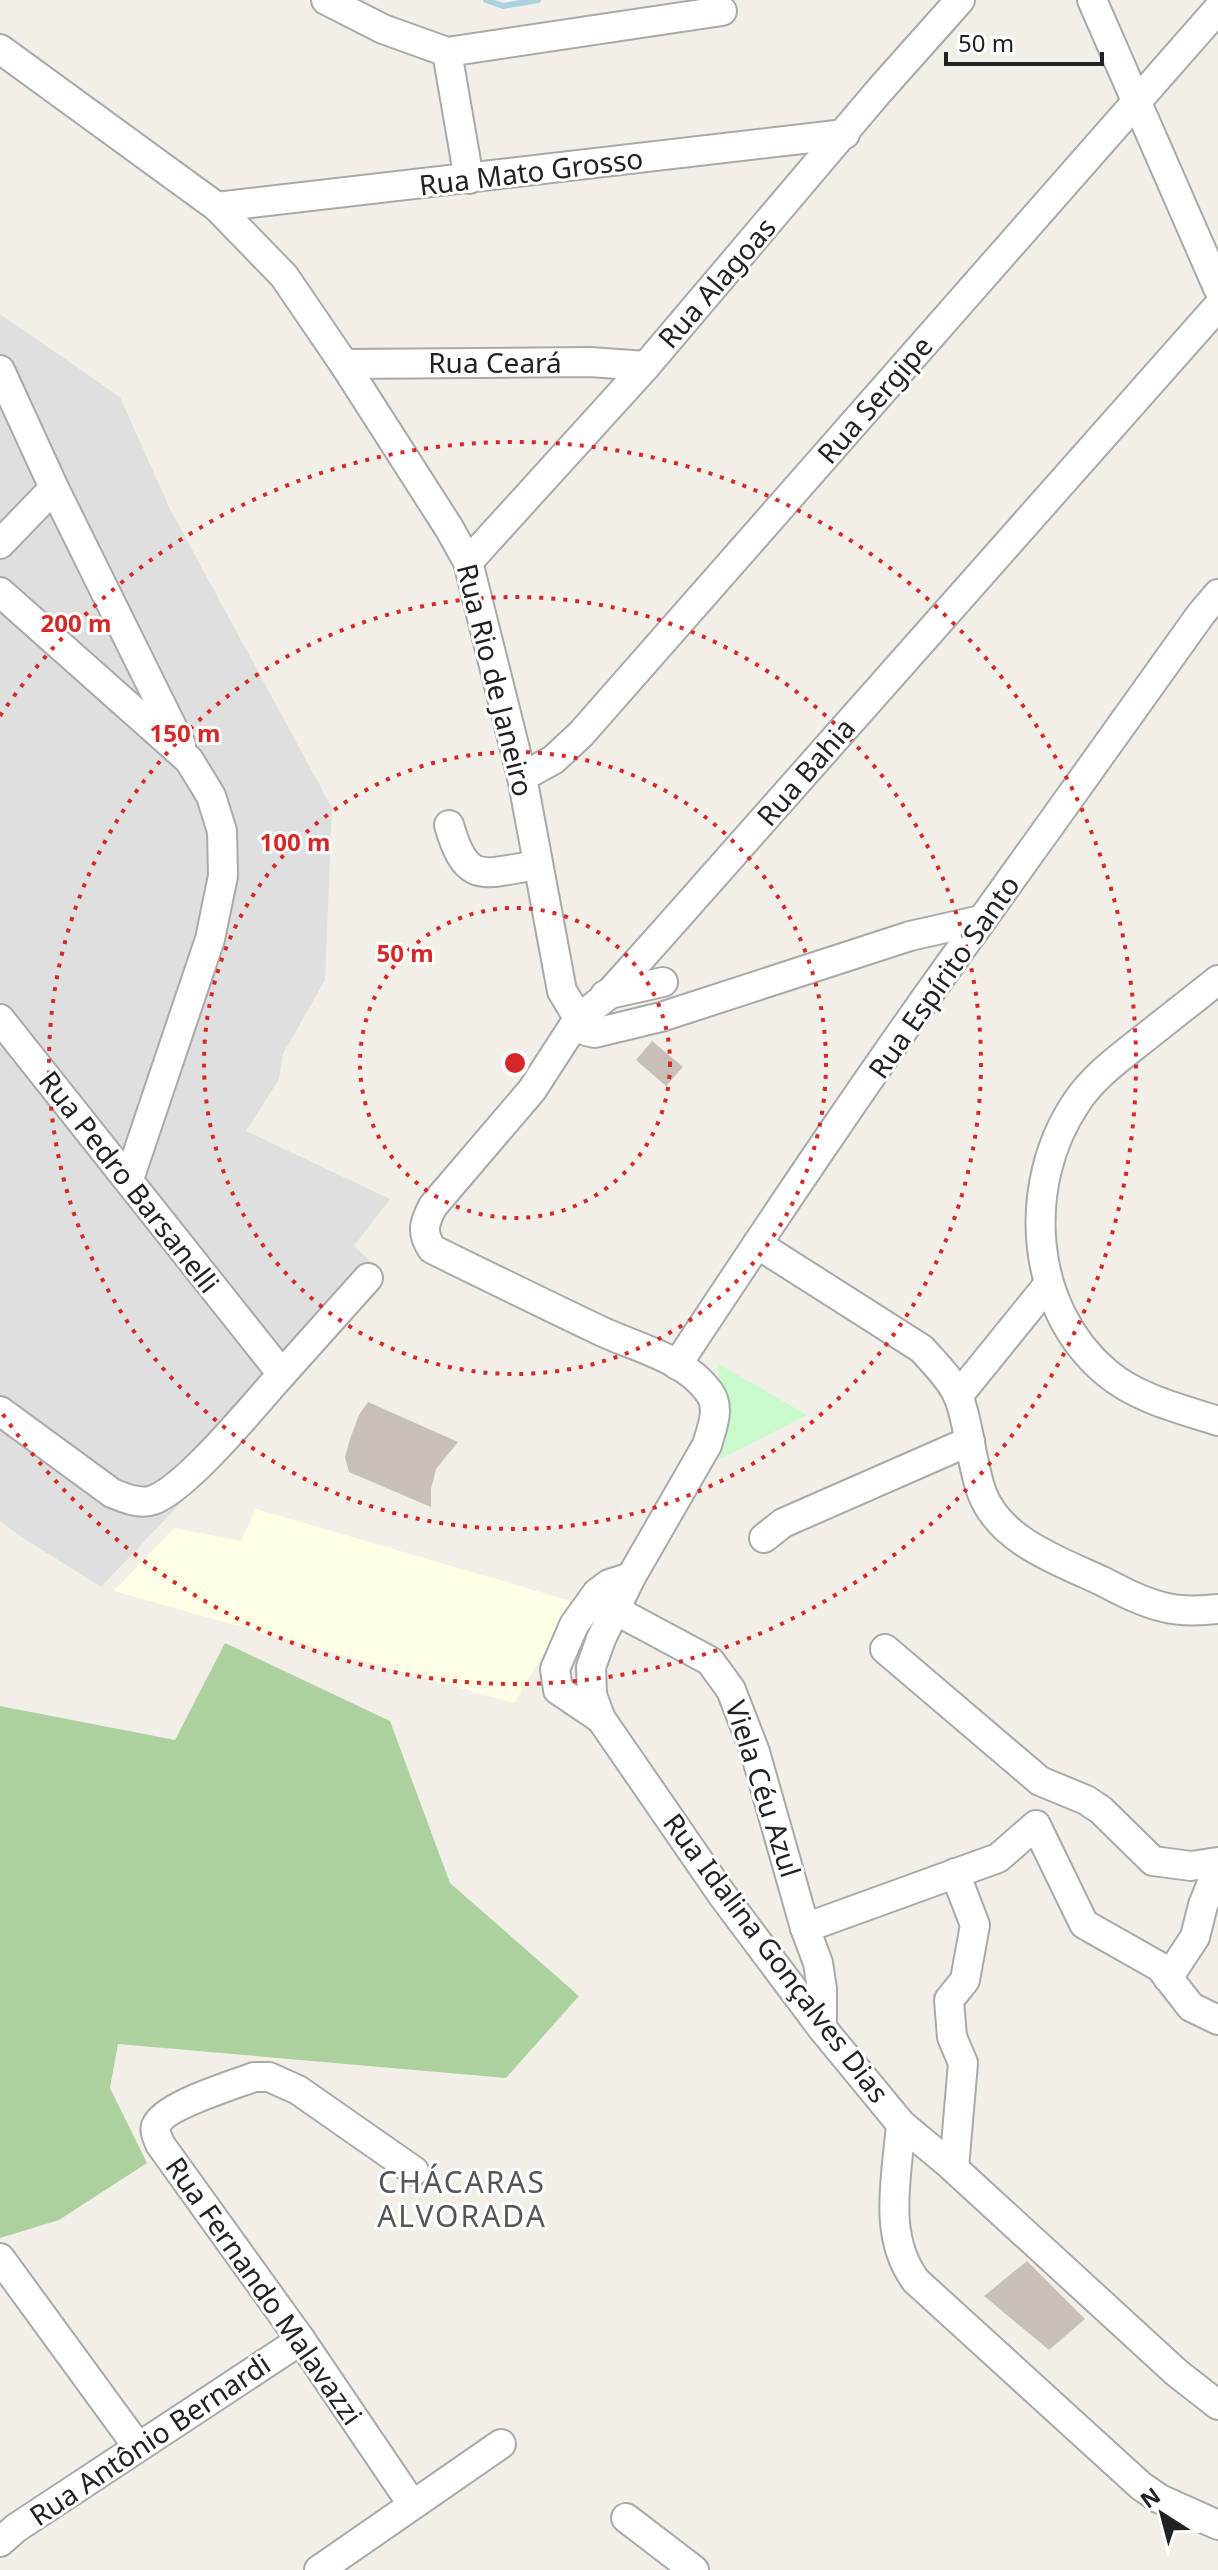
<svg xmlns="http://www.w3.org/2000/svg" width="1218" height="2570" font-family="'Noto Sans',sans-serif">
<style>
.residential{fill:#e0dfdf}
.education{fill:#ffffe5}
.forest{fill:#add19e}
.park{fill:#c8facc}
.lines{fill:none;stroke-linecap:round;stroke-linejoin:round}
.stream{stroke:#aad3df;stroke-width:6}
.building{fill:#c7bfb8}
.minor-casing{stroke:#a9a9a9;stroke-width:32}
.minor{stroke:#fff;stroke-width:28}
.ring{fill:none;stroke:#d62828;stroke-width:4;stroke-dasharray:4 8}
.labels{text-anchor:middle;stroke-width:6;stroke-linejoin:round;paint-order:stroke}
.street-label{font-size:28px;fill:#222;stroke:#fff}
.neighbourhood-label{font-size:30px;letter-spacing:2px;fill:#555;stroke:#fff}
.centre{fill:#d62828;stroke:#fff;stroke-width:4}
.ring-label{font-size:24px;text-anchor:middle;font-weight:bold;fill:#d62828;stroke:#fff;stroke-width:6;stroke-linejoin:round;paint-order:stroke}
</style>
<rect width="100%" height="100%" fill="#f2efe9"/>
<!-- residential -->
<polygon class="residential" points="0,314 120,397 170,509 332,808 325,980 283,1054 279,1079 246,1131 390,1199 354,1246 383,1273 306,1371 101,1587 20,1536 0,1521"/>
<!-- education -->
<polygon class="education" points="256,1509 574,1602 514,1703 114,1591 174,1528 241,1541"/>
<!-- forest -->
<polygon class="forest" points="225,1643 390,1721 450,1883 579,1996 506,2078 118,2044 110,2088 147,2163 59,2220 0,2238 0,1706 175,1740"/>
<!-- park -->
<polygon class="park" points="717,1363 807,1415 706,1466 724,1412"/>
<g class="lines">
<!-- stream -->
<polyline class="stream" points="486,0 503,6 538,0"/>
</g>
<!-- building -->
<g class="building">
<polygon points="652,1041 683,1067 666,1086 636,1060"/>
<polygon points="368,1402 458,1442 436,1469 431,1489 431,1507 349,1472 345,1457 350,1439 359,1415"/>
<polygon points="1027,2261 1085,2319 1049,2350 984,2296"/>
</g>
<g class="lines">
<defs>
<g id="minor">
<polyline points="326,0 383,29 447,52 722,11"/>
<polyline points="1092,0 1218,288"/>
<polyline points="0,49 217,207 284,276 344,364 449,528 468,562 522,777 562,991 586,1031 595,1033 661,1017 910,936 981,920"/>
<polyline points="447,52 469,179"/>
<polyline points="217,207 845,134"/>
<path d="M1218,306L665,931L607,996L578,1019L532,1090L433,1206C424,1223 421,1232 432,1249C489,1277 546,1305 603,1332C638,1348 686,1359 709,1392C721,1408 712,1427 707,1445L631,1577L601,1639L591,1667L592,1695L601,1719L723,1896L822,2028L901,2124L948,2163L1177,2373L1218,2405"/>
<polyline points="344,364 590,362 646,366"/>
<polyline points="0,370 54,488 181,745"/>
<polyline points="0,544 54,488"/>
<polyline points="468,562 646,366 879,91 960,0"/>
<polyline points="0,592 189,760 211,796 222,831 223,876 210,939 129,1179"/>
<polyline points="522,777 553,760 581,734 1218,9"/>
<path d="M449,825C467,887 483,873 538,865"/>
<path d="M1218,980C1193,1000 1167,1020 1142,1040C1118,1059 1093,1077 1076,1103C1021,1185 1029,1308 1107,1373C1138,1399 1181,1409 1218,1421"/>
<polyline points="605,995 663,982"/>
<path d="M0,1019L282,1374C255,1404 187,1488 153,1500C140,1505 124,1498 112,1493L0,1411"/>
<path d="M757,1244L922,1349C934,1363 952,1380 959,1398C970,1428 971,1463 982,1493C1000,1541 1059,1561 1102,1581C1121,1591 1142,1602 1163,1607C1182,1612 1200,1611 1218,1609"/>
<path d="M677,1365C776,1215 876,1065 982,920C1055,818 1128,717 1201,614L1218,594"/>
<polyline points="282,1374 368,1278"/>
<polyline points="958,1396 1047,1286"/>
<polyline points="764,1538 783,1523 970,1441"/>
<polyline points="615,1610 710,1661 731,1690 755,1752 805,1928 818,1963 822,1989 822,2028"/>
<polyline points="885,1649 1040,1781 1086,1800 1101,1810 1153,1861 1191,1866 1218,1862"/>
<polyline points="601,1719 558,1690 555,1669 574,1625 597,1593 609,1584 631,1577"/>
<polyline points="805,1928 998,1858 1036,1825 1084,1924 1160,1967 1191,2007 1218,2020"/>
<polyline points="1168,1978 1195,1937 1203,1905 1218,1868"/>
<path d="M901,2124C897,2176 882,2236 916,2281L1141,2486L1160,2499L1218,2525"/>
<polyline points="954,2168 963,2063 952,2037 949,2000 965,1980 975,1925 955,1873"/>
<polyline points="0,2258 138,2447"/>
<path d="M412,2504L301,2340L160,2144C158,2138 154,2132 156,2126C163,2106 233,2085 254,2077H269L298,2090L414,2171"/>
<polyline points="626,2518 694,2570"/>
<polyline points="0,2542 16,2528 301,2340"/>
<polyline points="319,2570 501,2444"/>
</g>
</defs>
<!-- minor casing -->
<use href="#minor" class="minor-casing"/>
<!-- minor -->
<use href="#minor" class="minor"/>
</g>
<!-- distance rings -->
<g class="ring">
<circle cx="515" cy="1063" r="155"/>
<circle cx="515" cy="1063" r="311"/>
<circle cx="515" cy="1063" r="466"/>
<path d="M0 716A621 621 0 1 1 0 1410"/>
</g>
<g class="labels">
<!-- street labels -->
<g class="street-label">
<text transform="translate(531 172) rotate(-7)" y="10">Rua Mato Grosso</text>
<text transform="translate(717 283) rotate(-49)" y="10">Rua Alagoas</text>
<text x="495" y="373">Rua Ceará</text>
<text transform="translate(875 400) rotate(-49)" y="10">Rua Sergipe</text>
<text transform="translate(495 680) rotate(76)" y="10">Rua Rio de Janeiro</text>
<text transform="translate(806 772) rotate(-49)" y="10">Rua Bahia</text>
<text transform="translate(944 977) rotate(-55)" y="10">Rua Espírito Santo</text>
<text transform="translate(129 1182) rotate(52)" y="10">Rua Pedro Barsanelli</text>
<text transform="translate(763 1789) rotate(72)" y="10">Viela Céu Azul</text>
<text transform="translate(776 1958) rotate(53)" y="10">Rua Idalina Gonçalves Dias</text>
<text transform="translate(264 2291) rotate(55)" y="10">Rua Fernando Malavazzi</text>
<text transform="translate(150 2440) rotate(-34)" y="10">Rua Antônio Bernardi</text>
</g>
<!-- neighbourhood labels -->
<g class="neighbourhood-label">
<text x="462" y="2193">CHÁCARAS<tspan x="462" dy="34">ALVORADA</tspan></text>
</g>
</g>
<circle cx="515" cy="1063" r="12" class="centre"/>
<g class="ring-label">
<text x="76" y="632">200 m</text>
<text x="185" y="742">150 m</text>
<text x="295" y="851">100 m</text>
<text x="405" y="962">50 m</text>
</g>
<!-- north arrow -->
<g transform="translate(1162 2514) rotate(324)" stroke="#ffffff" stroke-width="6" paint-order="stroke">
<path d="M0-6L14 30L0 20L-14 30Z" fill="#222222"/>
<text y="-12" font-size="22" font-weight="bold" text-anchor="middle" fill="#222222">N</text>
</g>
<!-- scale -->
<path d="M946 52v12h156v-12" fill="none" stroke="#222222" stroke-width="4"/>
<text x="958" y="52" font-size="24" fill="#222222" stroke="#ffffff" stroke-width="6" paint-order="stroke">50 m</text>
</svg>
